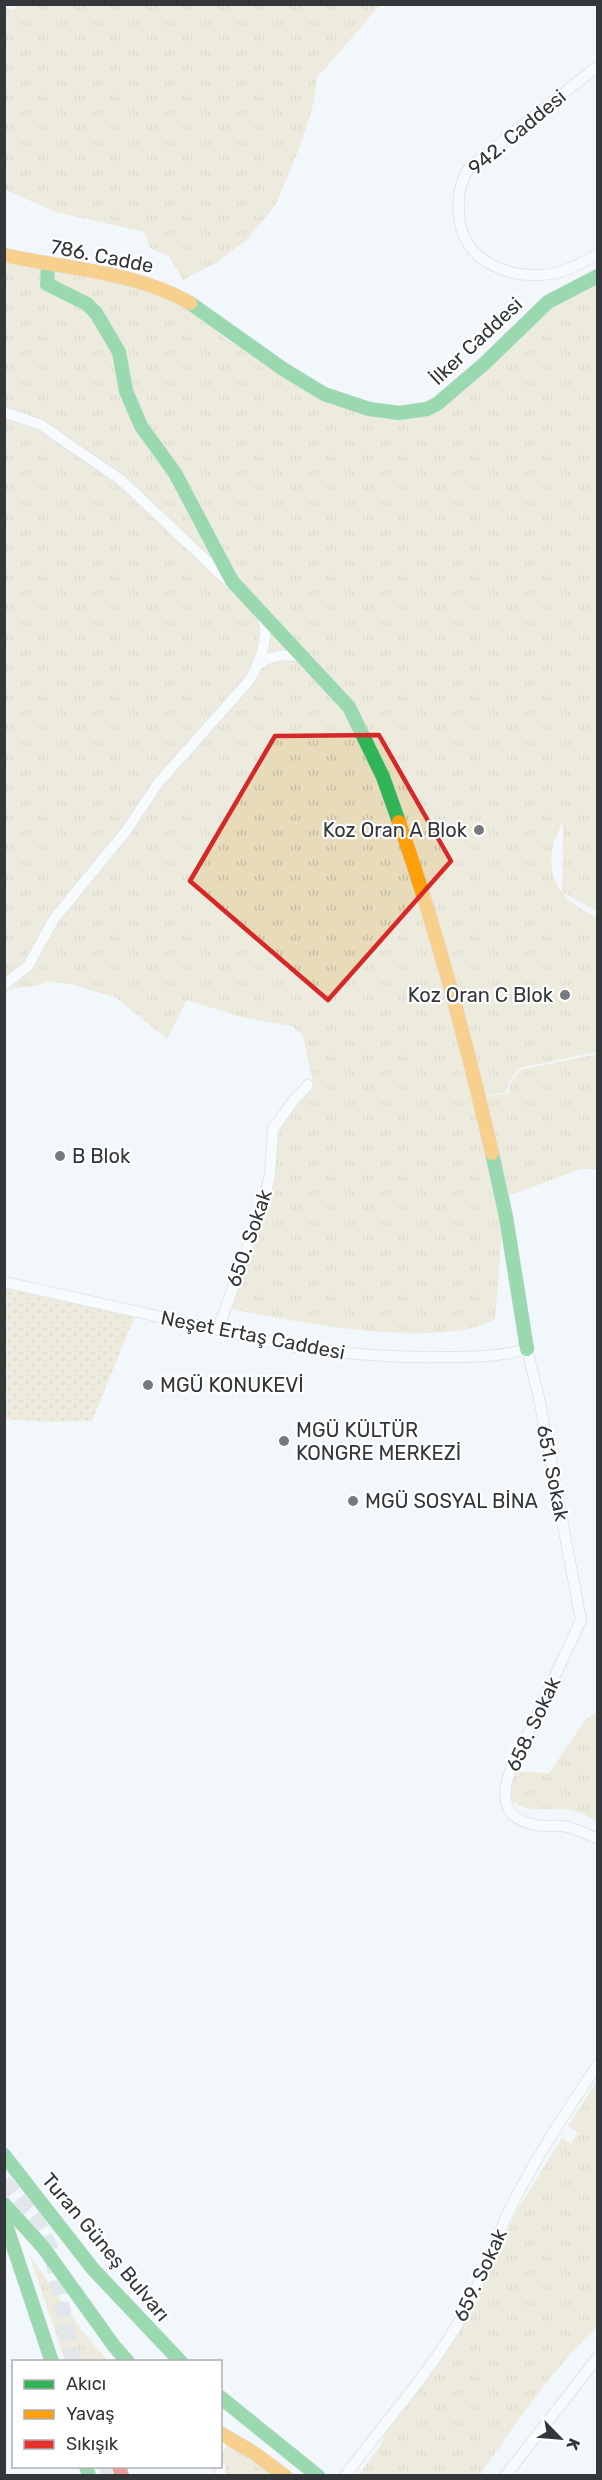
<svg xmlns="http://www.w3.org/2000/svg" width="602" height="2480" font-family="Rubik,sans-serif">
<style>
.grass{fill:url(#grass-tufts)}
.garden{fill:url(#garden-dots)}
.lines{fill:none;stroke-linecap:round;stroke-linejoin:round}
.primary-tunnel{stroke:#ccd1d5;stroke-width:15;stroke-dasharray:15 8;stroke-linecap:butt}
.street-casing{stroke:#caced2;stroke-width:12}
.fast-casing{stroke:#caced2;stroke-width:15}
.slow-casing{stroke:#caced2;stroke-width:15}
.jam-casing{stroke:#caced2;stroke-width:15}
.street{stroke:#fdfeff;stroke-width:10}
.fast{stroke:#30b455;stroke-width:14}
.slow{stroke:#ff9f0a;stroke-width:14}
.jam{stroke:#e5322d;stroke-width:14}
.marked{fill:none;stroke:#d62828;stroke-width:4.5;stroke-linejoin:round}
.poi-dot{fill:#767a7e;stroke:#fff;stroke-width:2}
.labels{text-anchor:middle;stroke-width:4.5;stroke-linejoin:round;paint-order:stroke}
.street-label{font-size:20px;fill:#33373a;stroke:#fff}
.poi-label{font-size:20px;fill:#33373a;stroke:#fff;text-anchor:start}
</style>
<defs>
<pattern id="grass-tufts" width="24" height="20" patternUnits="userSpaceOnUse" patternTransform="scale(1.5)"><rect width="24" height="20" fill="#e7dbb9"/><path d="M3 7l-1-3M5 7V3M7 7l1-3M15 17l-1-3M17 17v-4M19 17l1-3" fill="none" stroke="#c7bda0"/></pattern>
<pattern id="garden-dots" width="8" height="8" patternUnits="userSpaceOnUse" patternTransform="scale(1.5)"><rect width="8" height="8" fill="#e7dbb9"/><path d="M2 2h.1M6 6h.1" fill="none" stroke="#c7bda0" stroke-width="1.8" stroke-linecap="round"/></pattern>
</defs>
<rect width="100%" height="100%" fill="#f2f7fc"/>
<!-- grass -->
<g class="grass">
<polygon points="19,4 380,4 380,5 317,78 314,102 301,144 276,204 247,240 216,263 183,280 169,256 150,248 144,232 56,212 5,190 5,8 12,10"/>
<path d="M5,261L50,272L101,278L169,297L202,318L226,339L323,397L422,411L535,317L597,279V911L562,892L563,826L560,820C562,828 557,834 554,842C544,881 564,902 597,917V1052L519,1068L510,1080L506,1092L479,1098L508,1093L512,1080L520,1070L597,1054V1169H581L505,1197L495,1319C442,1351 292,1321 231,1309L236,1284L266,1203L275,1137L297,1096L312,1079L303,1036L292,1026L244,1018L187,1000L167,1039L115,997L69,984L47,981C34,990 22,985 8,990L5,997Z"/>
<path d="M597,1712V1821C588,1816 576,1810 565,1809C545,1807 525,1815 509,1798L511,1771L549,1773L585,1720Z"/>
<path d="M597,2081V2327C551,2371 516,2423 480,2475L360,2476L361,2471L379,2448L388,2427L473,2305L517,2210L562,2138L571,2144L578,2133L568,2126Z"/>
<polygon points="29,2254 83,2332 108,2361 65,2361"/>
<polygon points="226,2436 285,2475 221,2475 221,2447"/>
</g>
<!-- garden -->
<polygon class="garden" points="4,1282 137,1311 92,1421 48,1422 5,1419"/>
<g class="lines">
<!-- primary-tunnel -->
<g class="primary-tunnel">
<polyline points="4,2181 37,2220 50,2246 73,2362"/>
<polyline points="106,2466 109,2476"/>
</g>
<defs>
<g id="street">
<path d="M598,66L470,167C459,183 458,196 459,215C462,263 514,282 556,273C570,270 584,261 598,254"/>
<polyline points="4,412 41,425 121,480 230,583"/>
<path d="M259,664C274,654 286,654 303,657"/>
<path d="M4,985L28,966L54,919L126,831L159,782L249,681C261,660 271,636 261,613"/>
<path d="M4,1282L290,1346C342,1354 393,1358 445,1357C474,1357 499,1357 527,1349L539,1398L581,1620L508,1777C501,1803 508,1821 537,1825C545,1827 554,1825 561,1826C574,1827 586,1834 598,1839"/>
<polyline points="218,1329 262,1208 270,1175 273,1129 293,1101 308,1085"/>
<polyline points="220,2447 226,2436"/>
<polyline points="220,2466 221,2476"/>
<path d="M345,2476C382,2425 425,2379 457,2325C480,2288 491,2247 510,2209C535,2158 567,2111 598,2064"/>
<polyline points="505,2476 598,2357"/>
</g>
<g id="fast">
<polyline points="48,265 47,284 87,304 96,313 119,352 126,391 141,426 175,473 232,581 349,707 383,777 399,822"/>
<polyline points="190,303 283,369 324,394 369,409 399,413 427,409 437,404 484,364 548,302 598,276"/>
<polyline points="492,1153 506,1217 527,1349"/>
<polyline points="4,2155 93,2269 181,2362"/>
<polyline points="4,2204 43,2247 114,2346 128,2362"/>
<polyline points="4,2219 52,2362"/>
<polyline points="220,2397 318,2476"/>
<polyline points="86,2466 89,2476"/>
</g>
<g id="slow">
<path d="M4,255C66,269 133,271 190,303"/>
<path d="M399,822C437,931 466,1040 492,1153"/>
<polyline points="220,2433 254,2453 285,2476"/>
</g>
<polyline id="jam" points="119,2466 122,2476"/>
</defs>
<!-- street casing -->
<use href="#street" class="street-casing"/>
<!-- fast casing -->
<use href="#fast" class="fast-casing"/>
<!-- slow casing -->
<use href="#slow" class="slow-casing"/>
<!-- jam casing -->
<use href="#jam" class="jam-casing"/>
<!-- street -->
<use href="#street" class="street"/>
<!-- fast -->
<use href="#fast" class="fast"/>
<!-- slow -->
<use href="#slow" class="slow"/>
<!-- jam -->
<use href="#jam" class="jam"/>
</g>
<!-- marked area -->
<path d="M0 0H602V2480H0ZM379,735L451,861L328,1000L190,881L275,736Z" fill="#f2f7fc" fill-opacity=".55" fill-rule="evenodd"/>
<path class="marked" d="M379,735L451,861L328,1000L190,881L275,736Z"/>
<!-- markers -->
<g class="poi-dot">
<circle cx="479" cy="830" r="6"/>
<circle cx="565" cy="995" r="6"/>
<circle cx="60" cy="1156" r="6"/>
<circle cx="148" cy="1385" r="6"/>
<circle cx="284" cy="1441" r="6"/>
<circle cx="353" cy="1501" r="6"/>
</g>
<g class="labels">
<!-- street labels -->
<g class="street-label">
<text transform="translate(517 132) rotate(-40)" y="7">942. Caddesi</text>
<text transform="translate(102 256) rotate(11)" y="7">786. Cadde</text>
<text transform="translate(476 341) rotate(-43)" y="7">İlker Caddesi</text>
<text transform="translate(249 1238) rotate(-71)" y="7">650. Sokak</text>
<text transform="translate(253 1335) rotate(11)" y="7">Neşet Ertaş Caddesi</text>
<text transform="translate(553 1473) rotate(79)" y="7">651. Sokak</text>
<text transform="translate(533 1724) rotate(-65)" y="7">658. Sokak</text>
<text transform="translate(106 2247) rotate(50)" y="7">Turan Güneş Bulvarı</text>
<text transform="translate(480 2275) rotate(-65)" y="7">659. Sokak</text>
</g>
<!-- poi labels -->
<g class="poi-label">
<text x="467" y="837" text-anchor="end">Koz Oran A Blok</text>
<text x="553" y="1002" text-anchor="end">Koz Oran C Blok</text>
<text x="72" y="1163">B Blok</text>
<text x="160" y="1392">MGÜ KONUKEVİ</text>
<text x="296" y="1437">MGÜ KÜLTÜR<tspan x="296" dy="23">KONGRE MERKEZİ</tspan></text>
<text x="365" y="1508">MGÜ SOSYAL BİNA</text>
</g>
</g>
<!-- border -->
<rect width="602" height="2480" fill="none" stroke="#33373a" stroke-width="12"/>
<!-- legend -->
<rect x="12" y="2360" width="210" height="108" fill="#ffffff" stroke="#adafb0" stroke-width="1.5"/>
<rect x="24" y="2380" width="30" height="9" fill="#30b455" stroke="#adafb0" stroke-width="1.5"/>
<text x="66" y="2390" font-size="18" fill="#33373a">Akıcı</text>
<rect x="24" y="2410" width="30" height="9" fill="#ff9f0a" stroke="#adafb0" stroke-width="1.5"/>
<text x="66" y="2420" font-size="18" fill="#33373a">Yavaş</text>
<rect x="24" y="2440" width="30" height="9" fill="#e5322d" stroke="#adafb0" stroke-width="1.5"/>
<text x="66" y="2450" font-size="18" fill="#33373a">Sıkışık</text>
<!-- north arrow -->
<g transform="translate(560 2438) rotate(115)" stroke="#ffffff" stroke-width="4.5" paint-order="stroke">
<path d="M0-4.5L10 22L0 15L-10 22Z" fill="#33373a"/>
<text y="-9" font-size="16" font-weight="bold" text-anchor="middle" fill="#33373a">K</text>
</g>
</svg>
